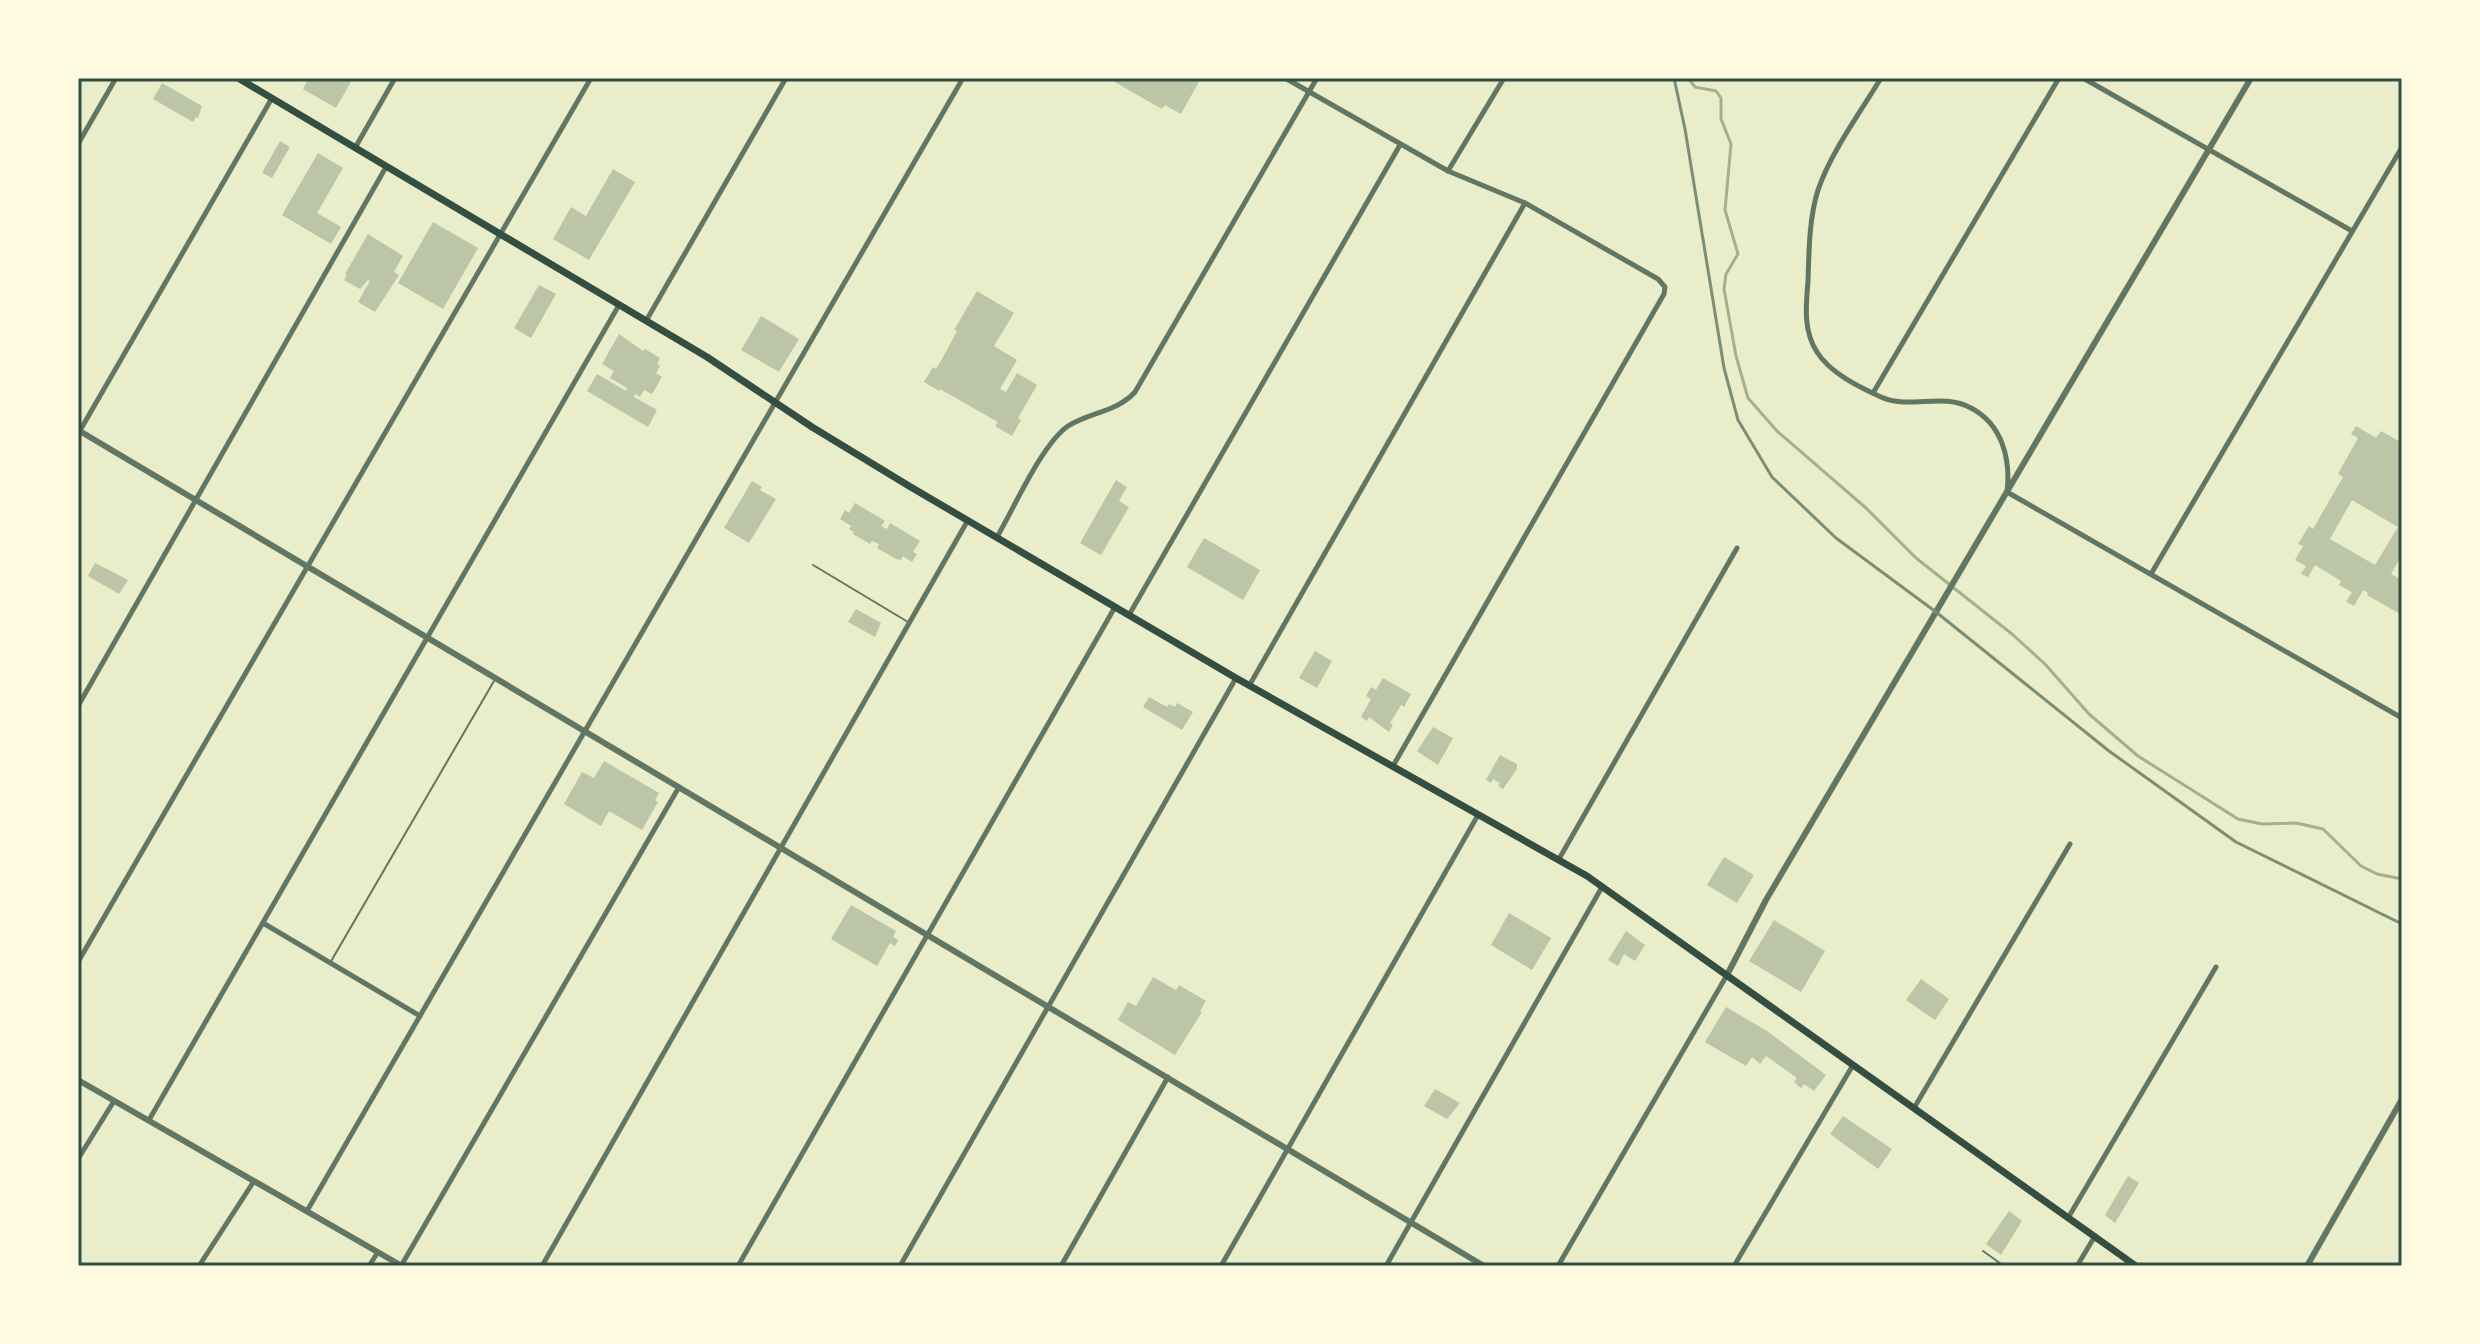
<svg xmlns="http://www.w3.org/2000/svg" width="2480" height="1344" font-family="Karla,sans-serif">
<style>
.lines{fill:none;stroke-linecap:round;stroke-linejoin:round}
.stream{stroke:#a3b18a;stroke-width:3}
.building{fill:#bcc5a7;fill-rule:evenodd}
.service{stroke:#617663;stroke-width:2}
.minor{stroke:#617663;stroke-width:5}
.tertiary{stroke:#617663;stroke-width:6}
.primary{stroke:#344e41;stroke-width:7}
.rail{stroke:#7c8e77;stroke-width:3}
.neatline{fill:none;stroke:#344e41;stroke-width:3}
</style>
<rect width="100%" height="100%" fill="#e9edc9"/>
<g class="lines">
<!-- stream -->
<polyline class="stream" points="1688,78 1695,87 1716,91 1721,98 1721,119 1731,144 1725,210 1738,254 1726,274 1724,289 1736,356 1748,398 1777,431 1866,508 1916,558 2012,634 2045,664 2089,714 2138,756 2238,819 2262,824 2296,823 2323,829 2361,866 2377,874 2402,879"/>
</g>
<!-- building -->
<g class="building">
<polygon points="309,78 353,78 336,108 303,89"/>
<polygon points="1114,78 1201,78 1181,114 1165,105 1162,109 1113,81"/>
<polygon points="162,83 202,106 198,118 196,117 193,122 153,99"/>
<polygon points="280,141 290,147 272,178 262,173"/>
<polygon points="318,153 343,168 317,213 341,227 331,244 282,215"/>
<polygon points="613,169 635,182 589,260 553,239 571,207 586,216"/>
<polygon points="433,222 478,248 443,309 398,283"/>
<polygon points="368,234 403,256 394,272 399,275 375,312 358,302 370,281 368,280 360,289 344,280 347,275 345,274"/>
<polygon points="539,285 556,294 531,338 514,328"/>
<polygon points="977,291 1014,313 994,346 1017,360 1000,389 1006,392 1017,373 1037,385 1018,418 1021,420 1012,436 995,426 998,422 940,389 939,391 924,382 933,367 936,369 942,359 957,331 954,330"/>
<polygon points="761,316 799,339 779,372 741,350"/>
<polygon points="619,334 643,351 645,349 660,358 657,364 660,366 656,373 662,377 652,394 644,390 640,397 635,394 634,397 657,410 648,427 587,391 597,374 626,391 627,388 610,378 614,371 602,364"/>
<path d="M2356,426L2376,438L2381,431L2402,443V555L2391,574L2402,580V615L2367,595L2368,593L2363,590L2354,606L2346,602L2352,592L2339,585L2341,581L2315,565L2308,577L2301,574L2306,566L2295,560L2303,546L2298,544L2309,526L2313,529L2343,477L2338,474L2358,438L2351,434ZM2352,500L2398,527L2375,565L2330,539Z"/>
<polygon points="1116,480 1127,487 1119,501 1129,507 1101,555 1080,543"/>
<polygon points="752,481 762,487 760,490 776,499 749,543 724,528"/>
<polygon points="855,503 885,521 881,526 887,529 890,523 920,541 913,552 917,554 912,562 903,556 901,560 896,559 877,548 879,544 872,541 870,544 853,534 854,532 849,529 851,526 840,519 845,510 849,513"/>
<polygon points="1204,538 1260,570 1243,600 1187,567"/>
<polygon points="95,563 128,580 119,594 88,576"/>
<polygon points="856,609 881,623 875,637 848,622"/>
<polygon points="1315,651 1332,661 1317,688 1299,678"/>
<polygon points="1383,678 1411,694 1404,707 1401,705 1390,723 1393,725 1389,732 1369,717 1367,721 1361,717 1371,699 1366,696 1371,687 1376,690"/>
<polygon points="1149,697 1167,707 1169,704 1175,707 1177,703 1193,712 1182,730 1143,707"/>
<polygon points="1433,727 1453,738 1438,765 1417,751"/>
<polygon points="1500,755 1517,764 1517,769 1503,789 1498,786 1500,783 1493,779 1491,783 1486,780"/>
<polygon points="604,761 659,793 655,800 658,802 642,830 609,811 601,826 564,804 582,772 594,778"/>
<polygon points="1724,857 1754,875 1737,903 1707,885"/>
<polygon points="851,905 896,931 893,937 898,940 895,946 890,943 877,966 831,939"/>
<polygon points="1509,913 1551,938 1532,970 1491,945"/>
<polygon points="1774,920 1825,951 1801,992 1749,961"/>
<polygon points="1626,931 1645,945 1635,961 1624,954 1618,966 1608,960"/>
<polygon points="1153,977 1176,990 1179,985 1206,1001 1200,1011 1202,1012 1175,1055 1118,1020 1128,1002 1136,1006"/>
<polygon points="1921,979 1949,999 1935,1020 1906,1000"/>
<polygon points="1726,1007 1767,1031 1826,1075 1814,1091 1804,1084 1801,1088 1794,1082 1797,1078 1766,1056 1760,1064 1752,1057 1746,1066 1705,1042"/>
<polygon points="1435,1089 1460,1103 1447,1119 1424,1106"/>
<polygon points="1843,1116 1892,1149 1878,1169 1830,1134"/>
<polygon points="2128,1176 2139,1183 2115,1223 2105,1215"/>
<polygon points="2009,1211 2022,1221 2001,1255 1986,1244"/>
</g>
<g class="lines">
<!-- service -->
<g class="service">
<polyline points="813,565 908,622"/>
<polyline points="330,963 494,681"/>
<polyline points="1983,1251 2004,1266"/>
</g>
<!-- minor -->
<g class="minor">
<polyline points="1285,78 1448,171 1525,203 1658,279 1665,287 1664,294 1393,766"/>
<path d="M1881,78C1860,113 1831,152 1818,190C1809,219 1809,251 1808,281C1806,305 1803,331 1817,352C1830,373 1859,387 1881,397C1910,410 1942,392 1971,408C2002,424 2011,459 2007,492L2402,718"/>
<polyline points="2083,78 2352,231"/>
<polyline points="78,144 116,78"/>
<polyline points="355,148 395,78"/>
<polyline points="1448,171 1504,78"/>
<polyline points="646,321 786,78"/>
<polyline points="1873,393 2059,78"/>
<polyline points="78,434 272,98"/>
<path d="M997,537C1014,508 1042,444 1068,426C1090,412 1117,412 1135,392L1317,78"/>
<polyline points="2151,574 2402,147"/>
<polyline points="1129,615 1400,145"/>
<polyline points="1249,686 1525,203"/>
<polyline points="78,706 386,167"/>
<polyline points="1559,859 1737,548"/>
<polyline points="263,923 420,1016"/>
<polyline points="78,962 591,78"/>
<polyline points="1914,1108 2070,844"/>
<polyline points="149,1120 619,305"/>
<polyline points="78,1159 114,1101"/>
<polyline points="307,1211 963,78"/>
<polyline points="2068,1218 2216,967"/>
<polyline points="199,1266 254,1181"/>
<polyline points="369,1266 378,1252"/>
<polyline points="401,1266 679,787"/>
<polyline points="542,1266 968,520"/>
<polyline points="738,1266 1115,607"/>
<polyline points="900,1266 1236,678"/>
<polyline points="1061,1266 1168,1077"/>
<polyline points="1221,1266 1478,815"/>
<polyline points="1386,1266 1602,887"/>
<polyline points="1558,1266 1727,975"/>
<polyline points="1734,1266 1853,1065"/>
<polyline points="2077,1266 2095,1236"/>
</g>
<!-- tertiary -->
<g class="tertiary">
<polyline points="78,430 1484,1266"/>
<polyline points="1727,975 1766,900 2251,78"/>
<polyline points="78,1080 402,1266"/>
<polyline points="2307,1266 2402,1099"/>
</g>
<!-- primary -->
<polyline class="primary" points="238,78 707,357 812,427 909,486 1236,678 1587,876 2136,1266"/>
<!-- rail -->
<polyline class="rail" points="1674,78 1685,129 1724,368 1738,420 1772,477 1836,538 1936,612 2109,751 2236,842 2402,924"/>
</g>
<!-- border -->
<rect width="2480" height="1344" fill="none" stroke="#fefae0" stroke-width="160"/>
<rect x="80" y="80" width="2320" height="1184" class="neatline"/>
</svg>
